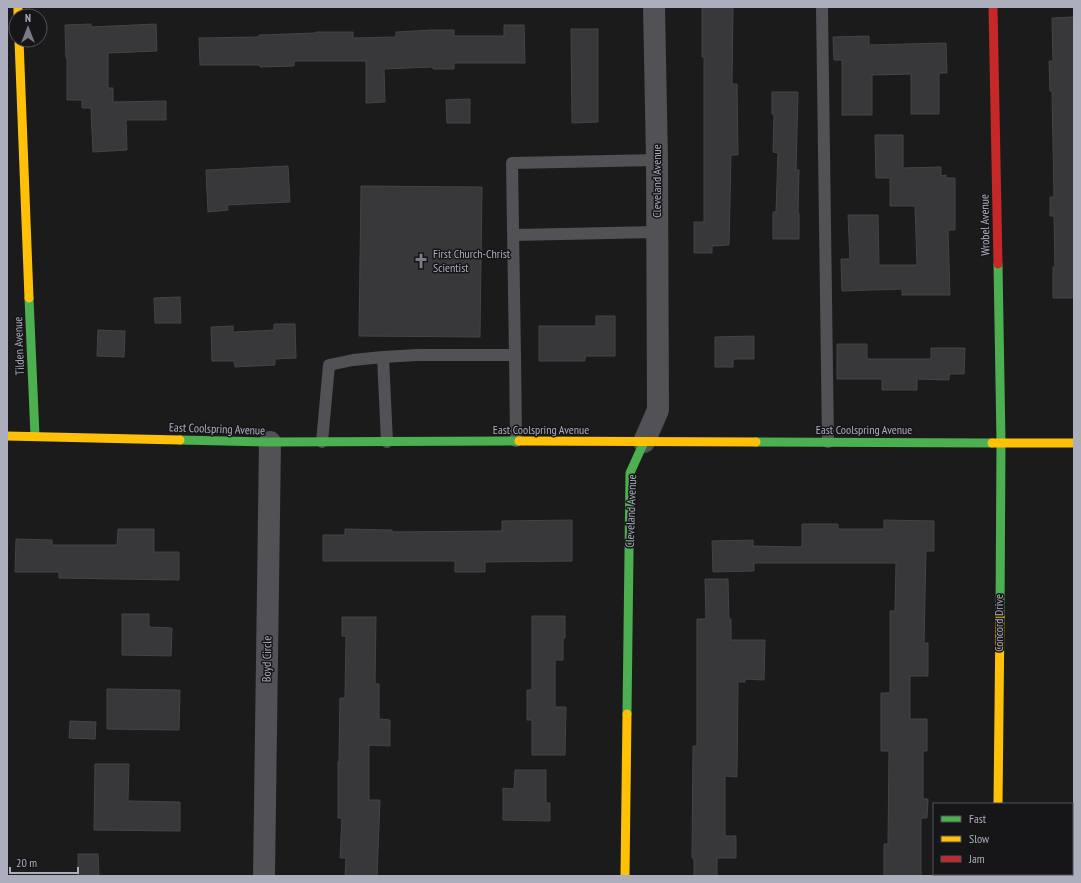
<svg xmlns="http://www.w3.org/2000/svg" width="1081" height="883" font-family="'PT Sans Narrow',sans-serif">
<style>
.building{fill:#38383a;stroke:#444448}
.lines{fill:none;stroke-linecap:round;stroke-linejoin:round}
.lane{stroke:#515156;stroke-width:12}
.street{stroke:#515156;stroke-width:22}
.fast{stroke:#4caf50;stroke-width:9}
.slow{stroke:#ffc107;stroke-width:9}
.jam{stroke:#c62828;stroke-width:9}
.labels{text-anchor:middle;stroke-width:3;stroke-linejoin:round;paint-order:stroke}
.street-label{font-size:12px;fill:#acaebd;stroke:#161518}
.poi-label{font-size:12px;fill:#acaebd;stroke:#161518;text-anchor:start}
</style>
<rect width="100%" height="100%" fill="#1b1b1c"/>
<!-- building -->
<g class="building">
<polygon points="702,7 733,7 732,84 737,84 738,155 731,155 729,245 712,246 712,253 694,253 694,222 704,222 704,57 702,57"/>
<polygon points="1074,17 1074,298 1053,298 1053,267 1055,267 1054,216 1050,216 1050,197 1054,197 1052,91 1050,91 1049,61 1053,61 1052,18"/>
<polygon points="91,24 91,27 156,24 157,51 108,53 108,88 113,88 113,102 166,101 166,120 126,120 127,150 93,152 91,108 82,108 82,100 67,100 67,58 66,58 65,25"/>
<polygon points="504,25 524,25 525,63 454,63 454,69 433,69 433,67 384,69 385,102 366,103 366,61 294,61 294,66 260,67 260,65 200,65 199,38 259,37 259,35 316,33 316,32 353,32 353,38 396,37 396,32 432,30 454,30 454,36 504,36"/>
<polygon points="571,29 598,29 598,122 572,123"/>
<polygon points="869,36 869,45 946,43 947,73 939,73 939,114 911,114 911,74 872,75 872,115 842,115 842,60 834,60 833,37"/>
<polygon points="772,92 798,92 796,170 799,170 798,213 799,213 799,239 773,239 773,212 776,212 778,153 773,152 774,114 772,114"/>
<polygon points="470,99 470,123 447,123 446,100"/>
<polygon points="875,135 903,135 903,168 941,167 941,176 946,175 946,178 955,178 955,230 948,230 950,295 902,295 902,289 842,291 841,259 850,259 848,215 878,215 879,265 917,265 915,206 890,206 890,178 876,178"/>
<polygon points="288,166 290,202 227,205 228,210 208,212 206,170"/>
<polygon points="361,186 482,187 480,337 359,336"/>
<polygon points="180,297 181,323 155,323 154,298"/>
<polygon points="596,316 615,316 615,356 585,356 585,361 539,361 539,326 596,326"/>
<polygon points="274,324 295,324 296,358 275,359 275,365 235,367 234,361 212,361 211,327 233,326 233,332 274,330"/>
<polygon points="98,330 125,331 124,357 97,356"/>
<polygon points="754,336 754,359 733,359 733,367 715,367 715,337"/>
<polygon points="837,344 867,344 867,359 931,359 931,348 965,348 964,374 949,374 949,380 917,379 917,390 882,390 882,379 837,379"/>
<polygon points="572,520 572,561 485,562 485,572 455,572 455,561 323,561 323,535 345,535 345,529 392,530 392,532 502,531 502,521"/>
<polygon points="884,520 934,521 934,551 926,551 924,643 928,643 928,676 910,676 910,719 927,719 927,751 923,751 923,799 928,799 927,818 921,818 921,876 884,876 884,844 888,844 889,751 881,751 881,693 890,693 890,611 895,611 896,563 754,563 754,571 713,572 712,541 753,540 753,546 802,547 802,524 838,524 838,529 884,529"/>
<polygon points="118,529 154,529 154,552 179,552 179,580 59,578 59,572 15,572 16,539 52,540 52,545 117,545"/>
<polygon points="705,579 728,579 729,619 731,619 731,640 765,640 764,680 745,679 745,682 738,682 737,777 725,776 725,836 736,836 736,858 717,858 717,876 694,876 694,858 692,858 693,746 697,746 697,619 706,619"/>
<polygon points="122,614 149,614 149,627 172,628 171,656 122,655"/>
<polygon points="532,616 565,616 565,638 563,638 563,660 555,660 555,707 566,707 565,755 532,755 532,720 527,720 527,690 532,690"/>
<polygon points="342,617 376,617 375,684 379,684 379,719 390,720 390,746 369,745 369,800 380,800 377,876 345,876 346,858 340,858 342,818 338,818 338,762 339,762 340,698 345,698 346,636 342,636"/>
<polygon points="107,689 180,690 179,730 107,729"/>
<polygon points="70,721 96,722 95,739 69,738"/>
<polygon points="95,764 129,764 128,801 180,802 180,831 94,830"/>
<polygon points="515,770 546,770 546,803 550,803 550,821 503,820 503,788 514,789"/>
<polygon points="78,854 98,854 99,876 78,876"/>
</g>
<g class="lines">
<!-- lane -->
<g class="lane">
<polyline points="822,7 828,442"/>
<polyline points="514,235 657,232"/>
<polyline points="383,357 387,442"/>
<polyline points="516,441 515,355 512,163 657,160"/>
<polyline points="322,442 329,365 353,360 383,357 417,355 515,355"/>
</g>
<!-- street -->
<g class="street">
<polyline points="644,442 658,410 657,160 654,7"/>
<polyline points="264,876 270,442"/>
<polyline points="997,876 997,874"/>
</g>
<!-- fast -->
<g class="fast">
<polyline points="998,264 1001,442 1000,616"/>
<polyline points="29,298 35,436"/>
<polyline points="180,440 270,442 519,441"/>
<polyline points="756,442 992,443"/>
<polyline points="627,714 630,473 644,442"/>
</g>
<!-- slow -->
<g class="slow">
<polyline points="18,7 18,16"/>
<polyline points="19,40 29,298"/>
<polyline points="7,436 180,440"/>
<polyline points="519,441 756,442"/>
<polyline points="992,443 1074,443"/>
<polyline points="998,804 1000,616"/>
<polyline points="625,876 627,714"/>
</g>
<!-- jam -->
<polyline class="jam" points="993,7 998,264"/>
</g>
<!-- icons -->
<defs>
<symbol id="church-bare" viewBox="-9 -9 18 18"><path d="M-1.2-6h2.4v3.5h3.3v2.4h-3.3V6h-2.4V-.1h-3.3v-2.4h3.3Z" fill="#797b85" stroke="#161518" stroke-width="2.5" paint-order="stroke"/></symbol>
</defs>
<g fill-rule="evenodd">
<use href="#church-bare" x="410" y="250" width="22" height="22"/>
</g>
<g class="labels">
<!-- street labels -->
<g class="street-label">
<text transform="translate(657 181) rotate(-90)" y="4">Cleveland Avenue</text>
<text transform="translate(985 225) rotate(-91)" y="4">Wrobel Avenue</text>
<text transform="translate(19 346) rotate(-92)" y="4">Tilden Avenue</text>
<text transform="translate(217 429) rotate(2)" y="4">East Coolspring Avenue</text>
<text x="541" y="434">East Coolspring Avenue</text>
<text x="864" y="434">East Coolspring Avenue</text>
<text transform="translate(631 511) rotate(-88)" y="4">Cleveland Avenue</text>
<text transform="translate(999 623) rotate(-90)" y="4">Concord Drive</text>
<text transform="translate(267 659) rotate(-89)" y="4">Boyd Circle</text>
</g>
<!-- poi labels -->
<g class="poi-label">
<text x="433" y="258">First Church-Christ<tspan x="433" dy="14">Scientist</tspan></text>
</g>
</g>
<!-- border -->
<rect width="1081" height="883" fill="none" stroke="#acaebd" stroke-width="16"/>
<!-- legend -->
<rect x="933" y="803" width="140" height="72" fill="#161518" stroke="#52525a"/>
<rect x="941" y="816" width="20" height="6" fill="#4caf50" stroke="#52525a"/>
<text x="969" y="823" font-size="12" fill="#acaebd">Fast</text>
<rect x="941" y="836" width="20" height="6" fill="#ffc107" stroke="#52525a"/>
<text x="969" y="843" font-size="12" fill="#acaebd">Slow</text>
<rect x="941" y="856" width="20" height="6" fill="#c62828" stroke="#52525a"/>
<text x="969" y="863" font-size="12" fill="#acaebd">Jam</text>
<!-- north arrow -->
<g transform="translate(28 28)"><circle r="19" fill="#161518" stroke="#52525a"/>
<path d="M0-3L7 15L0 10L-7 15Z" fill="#797b85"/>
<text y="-6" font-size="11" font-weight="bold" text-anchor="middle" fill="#acaebd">N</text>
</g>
<!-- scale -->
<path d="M10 867v6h68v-6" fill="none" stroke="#acaebd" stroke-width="2"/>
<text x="16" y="867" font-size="12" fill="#acaebd" stroke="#161518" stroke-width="3" paint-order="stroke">20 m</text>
</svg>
